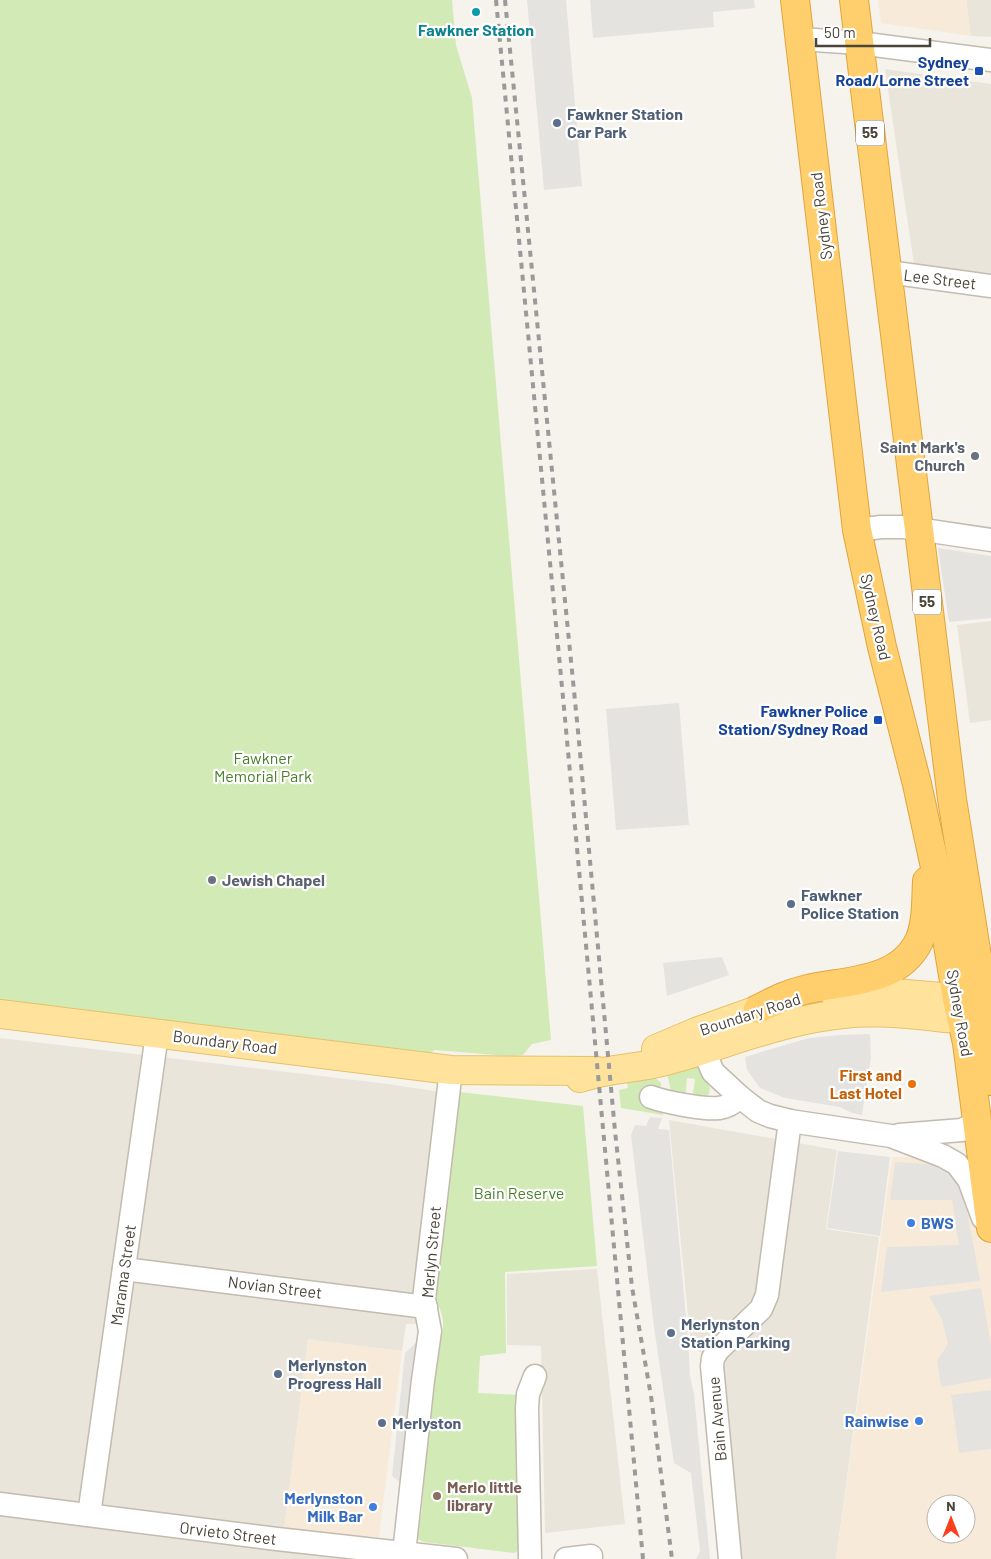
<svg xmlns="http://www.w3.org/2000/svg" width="991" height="1559" font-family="Barlow,sans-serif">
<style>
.residential{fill:#eae5da}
.commercial{fill:#f7ead8;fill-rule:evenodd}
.green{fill:#d2eab5}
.parking{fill:#e5e3e0}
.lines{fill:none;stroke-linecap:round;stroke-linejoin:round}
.minor-casing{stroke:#c2bbae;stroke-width:25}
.major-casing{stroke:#e6c16a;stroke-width:30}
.highway-casing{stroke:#e0a43c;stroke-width:30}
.minor{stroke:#fff;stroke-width:22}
.major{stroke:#ffe39c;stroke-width:28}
.highway{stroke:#ffcf6e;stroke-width:28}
.rail{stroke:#9a9a9a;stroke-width:4;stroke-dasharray:6 6;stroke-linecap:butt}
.culture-dot{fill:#0f9aa8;stroke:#fff;stroke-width:2}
.transit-dot{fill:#1a4fb4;stroke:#fff;stroke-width:2}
.service-dot{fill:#5c6f8a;stroke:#fff;stroke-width:2}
.worship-dot{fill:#6b7280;stroke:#fff;stroke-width:2}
.food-dot{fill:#e8710a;stroke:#fff;stroke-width:2}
.shop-dot{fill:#3f7fe0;stroke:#fff;stroke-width:2}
.education-dot{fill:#8d6e63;stroke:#fff;stroke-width:2}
.labels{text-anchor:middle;stroke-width:4.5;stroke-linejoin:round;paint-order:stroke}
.shield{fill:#fff;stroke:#817c74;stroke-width:1}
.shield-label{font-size:15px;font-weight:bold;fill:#4b4439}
.culture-label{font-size:16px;font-weight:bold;fill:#0d838f;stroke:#fff}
.transit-label{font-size:16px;font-weight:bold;fill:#164399;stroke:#fff;text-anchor:end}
.service-label{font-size:16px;font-weight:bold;fill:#4e5e75;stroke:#fff;text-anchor:start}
.street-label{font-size:16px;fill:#4b4439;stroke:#fff}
.worship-label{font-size:16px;font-weight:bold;fill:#5b616d;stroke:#fff;text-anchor:end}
.park-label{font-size:16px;fill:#4a7f2a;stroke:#fff}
.food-label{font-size:16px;font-weight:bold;fill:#c56008;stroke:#fff;text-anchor:end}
.shop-label{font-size:16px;font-weight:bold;fill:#366cbe;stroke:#fff;text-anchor:end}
.education-label{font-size:16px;font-weight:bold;fill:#785e54;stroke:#fff;text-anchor:start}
</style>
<rect width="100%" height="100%" fill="#f6f3ec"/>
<!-- residential -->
<g class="residential">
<polygon points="966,0 991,0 991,37 971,36"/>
<polygon points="885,69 991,84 991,290 916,278"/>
<polygon points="991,621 991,720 970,723 957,625"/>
<polygon points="0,1038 388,1084 440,1092 420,1324 406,1324 402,1351 308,1340 284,1531 355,1559 0,1559"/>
<polygon points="669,1120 837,1150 826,1229 879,1237 836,1559 741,1559 721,1366 691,1346"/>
<polygon points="597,1269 625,1524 545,1533 541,1346 507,1345 507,1274"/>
</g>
<!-- commercial -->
<g class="commercial">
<polygon points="878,0 966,0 971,36 881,23"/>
<path d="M892,1157L991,1158V1559H836ZM936,1504H966V1534H936Z"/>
<polygon points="308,1339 402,1351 379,1537 284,1531"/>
</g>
<!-- green -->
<g class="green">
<polygon points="0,0 452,0 456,45 472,98 551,1040 532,1044 523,1055 508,1056 435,1050 427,1055 0,1001"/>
<polygon points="691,1063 699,1067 710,1088 709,1094 701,1099 695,1098 693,1093 695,1079 687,1078 686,1091 682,1097 672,1095 666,1069"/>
<polygon points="653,1076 661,1083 661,1087 655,1087 663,1115 621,1108 619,1090 628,1088 626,1080"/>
<path d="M459,1092L583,1106L597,1266L505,1272L506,1353L480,1356L478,1393L522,1395L519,1550L514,1553L424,1542L415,1538L414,1527L421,1517L436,1351C445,1329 446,1321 436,1300Z"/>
</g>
<!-- parking -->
<g class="parking">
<polygon points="527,0 566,0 582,186 544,190"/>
<polygon points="590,0 754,0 755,8 713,12 714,27 593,38"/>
<polygon points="938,548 991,556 991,618 949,622"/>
<polygon points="679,703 689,825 616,830 606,709"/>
<polygon points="722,957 729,975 667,996 663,963"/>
<polygon points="870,1034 871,1057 862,1115 852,1113 840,1107 785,1098 760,1088 747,1070 745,1057 778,1047 809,1038 840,1035"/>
<polygon points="650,1117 662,1118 658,1129 669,1130 688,1340 690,1376 694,1394 710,1559 696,1559 700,1551 691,1473 674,1463 654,1327 631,1135 635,1125 646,1126"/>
<polygon points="838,1151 890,1157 880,1236 827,1228"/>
<polygon points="895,1162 945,1165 958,1184 966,1205 980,1281 881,1292 887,1247 959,1245 952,1200 890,1200"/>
<polygon points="981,1288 991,1346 991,1378 941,1387 937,1361 948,1344 942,1320 929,1296"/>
<polygon points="418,1341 401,1483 392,1476 405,1353"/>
<polygon points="991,1390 991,1449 959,1453 951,1395"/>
</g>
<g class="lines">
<defs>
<g id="minor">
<polyline points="800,39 859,43 991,60"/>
<polyline points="888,272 991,286"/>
<polyline points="857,530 881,527 904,527 991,540"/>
<polyline points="697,1035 713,1072 740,1097 758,1111 770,1116 790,1121 891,1136 943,1156 957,1164 969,1180 983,1218"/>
<path d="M651,1097C665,1102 704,1110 719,1108C727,1107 734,1103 740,1097"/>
<polyline points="899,1135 962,1130 977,1122"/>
<polyline points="124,1269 426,1307"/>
<polyline points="0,1504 277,1539 456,1559"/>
<polyline points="89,1515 157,1034"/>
<polyline points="404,1553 423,1380 430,1331 424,1299 451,1070"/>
<polyline points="530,1559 527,1408 528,1394 535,1376"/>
<polyline points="566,1559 591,1556"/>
<polyline points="730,1559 712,1366 713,1358 718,1350 761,1309 767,1295 790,1121"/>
</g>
<g id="major">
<polyline points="834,993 870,991 942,997 957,999 978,1009"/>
<polyline points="0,1014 451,1070 597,1071"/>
<polyline points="656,1049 696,1032 780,1002"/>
<path d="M580,1078C607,1068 635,1069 662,1062C723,1046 781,1020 843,1014C868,1011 894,1013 919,1015C933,1016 947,1020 961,1018C968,1018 976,1014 982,1011"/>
</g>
<g id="highway">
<polyline points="795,0 857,530 882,647 917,784 935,867 957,999 967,1043 991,1228"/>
<polyline points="854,0 952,799 980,975 991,1081"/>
<path d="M758,1009C774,1001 787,994 804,990C844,980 898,984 919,941C927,923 926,901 927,881"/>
</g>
</defs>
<!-- minor casing -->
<use href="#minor" class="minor-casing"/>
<!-- major casing -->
<use href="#major" class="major-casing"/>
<!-- highway casing -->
<use href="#highway" class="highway-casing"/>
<!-- minor -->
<use href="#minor" class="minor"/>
<!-- major -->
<use href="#major" class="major"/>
<!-- highway -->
<use href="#highway" class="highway"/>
<!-- rail -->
<g class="rail">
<polyline points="496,0 564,708 643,1559"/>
<polyline points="505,0 578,731 615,1131 632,1287 651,1396 672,1559"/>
</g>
</g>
<!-- markers -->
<circle class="culture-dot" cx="476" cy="12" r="5"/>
<g class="transit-dot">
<rect x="974" y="66" width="10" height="10" rx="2.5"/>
<rect x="873" y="715" width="10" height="10" rx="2.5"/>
</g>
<g class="service-dot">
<circle cx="557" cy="123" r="5"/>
<circle cx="791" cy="904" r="5"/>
<circle cx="671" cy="1333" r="5"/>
<circle cx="278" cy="1374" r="5"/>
<circle cx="382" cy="1423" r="5"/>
</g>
<g class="worship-dot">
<circle cx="975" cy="456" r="5"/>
<circle cx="212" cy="880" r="5"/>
</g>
<circle class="food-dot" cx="912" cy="1084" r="5"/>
<g class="shop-dot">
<circle cx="911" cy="1223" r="5"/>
<circle cx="919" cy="1421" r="5"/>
<circle cx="373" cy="1507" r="5"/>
</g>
<circle class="education-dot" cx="437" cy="1496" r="5"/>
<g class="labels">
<!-- shield labels -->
<g class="shield">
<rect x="856" y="120.5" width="28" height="25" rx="4"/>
<rect x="913" y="589.5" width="28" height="25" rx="4"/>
</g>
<g class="shield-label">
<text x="870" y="138">55</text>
<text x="927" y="607">55</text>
</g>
<!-- culture labels -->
<g class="culture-label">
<text x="476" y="36">Fawkner Station</text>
</g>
<!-- transit labels -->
<g class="transit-label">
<text x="969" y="68">Sydney<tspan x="969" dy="18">Road/Lorne Street</tspan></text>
<text x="868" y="717">Fawkner Police<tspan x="868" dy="18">Station/Sydney Road</tspan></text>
</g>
<!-- service labels -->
<g class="service-label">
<text x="567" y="120">Fawkner Station<tspan x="567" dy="18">Car Park</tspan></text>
<text x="801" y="901">Fawkner<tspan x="801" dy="18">Police Station</tspan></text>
<text x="681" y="1330">Merlynston<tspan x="681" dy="18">Station Parking</tspan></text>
<text x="288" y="1371">Merlynston<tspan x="288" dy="18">Progress Hall</tspan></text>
<text x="392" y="1429">Merlyston</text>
</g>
<!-- street labels -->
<g class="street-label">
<text transform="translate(821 216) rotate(-97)" y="6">Sydney Road</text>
<text transform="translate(940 279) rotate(7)" y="6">Lee Street</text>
<text transform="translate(876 617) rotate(77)" y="6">Sydney Road</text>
<text transform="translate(960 1013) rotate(80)" y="6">Sydney Road</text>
<text transform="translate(750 1014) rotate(-18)" y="6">Boundary Road</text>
<text transform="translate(225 1042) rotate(7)" y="6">Boundary Road</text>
<text transform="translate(431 1252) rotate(-85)" y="6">Merlyn Street</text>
<text transform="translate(123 1275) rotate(-82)" y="6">Marama Street</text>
<text transform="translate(275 1287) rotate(7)" y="6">Novian Street</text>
<text transform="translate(717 1419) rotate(-95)" y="6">Bain Avenue</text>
<text transform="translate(228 1533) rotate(7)" y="6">Orvieto Street</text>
</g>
<!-- worship labels -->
<g class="worship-label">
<text x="965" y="453">Saint Mark's<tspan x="965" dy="18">Church</tspan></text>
<text x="222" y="886" text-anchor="start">Jewish Chapel</text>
</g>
<!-- park labels -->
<g class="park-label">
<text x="263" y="764">Fawkner<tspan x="263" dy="18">Memorial Park</tspan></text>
<text x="519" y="1199">Bain Reserve</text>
</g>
<!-- food labels -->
<g class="food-label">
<text x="902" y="1081">First and<tspan x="902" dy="18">Last Hotel</tspan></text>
</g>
<!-- shop labels -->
<g class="shop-label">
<text x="921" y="1229" text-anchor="start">BWS</text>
<text x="909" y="1427">Rainwise</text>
<text x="363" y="1504">Merlynston<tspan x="363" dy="18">Milk Bar</tspan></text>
</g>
<!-- education labels -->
<g class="education-label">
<text x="447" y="1493">Merlo little<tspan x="447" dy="18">library</tspan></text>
</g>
</g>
<!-- north arrow -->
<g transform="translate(951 1519)"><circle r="24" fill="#ffffff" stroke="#b7b4b0"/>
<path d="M0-4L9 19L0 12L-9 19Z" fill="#fc3f1d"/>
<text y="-8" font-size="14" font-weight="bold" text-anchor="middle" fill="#4b4439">N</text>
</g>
<!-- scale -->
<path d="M816 38v8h114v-8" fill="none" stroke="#4b4439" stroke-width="2.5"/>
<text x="824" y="38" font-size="15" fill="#4b4439" stroke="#ffffff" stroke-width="4" paint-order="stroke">50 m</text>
</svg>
